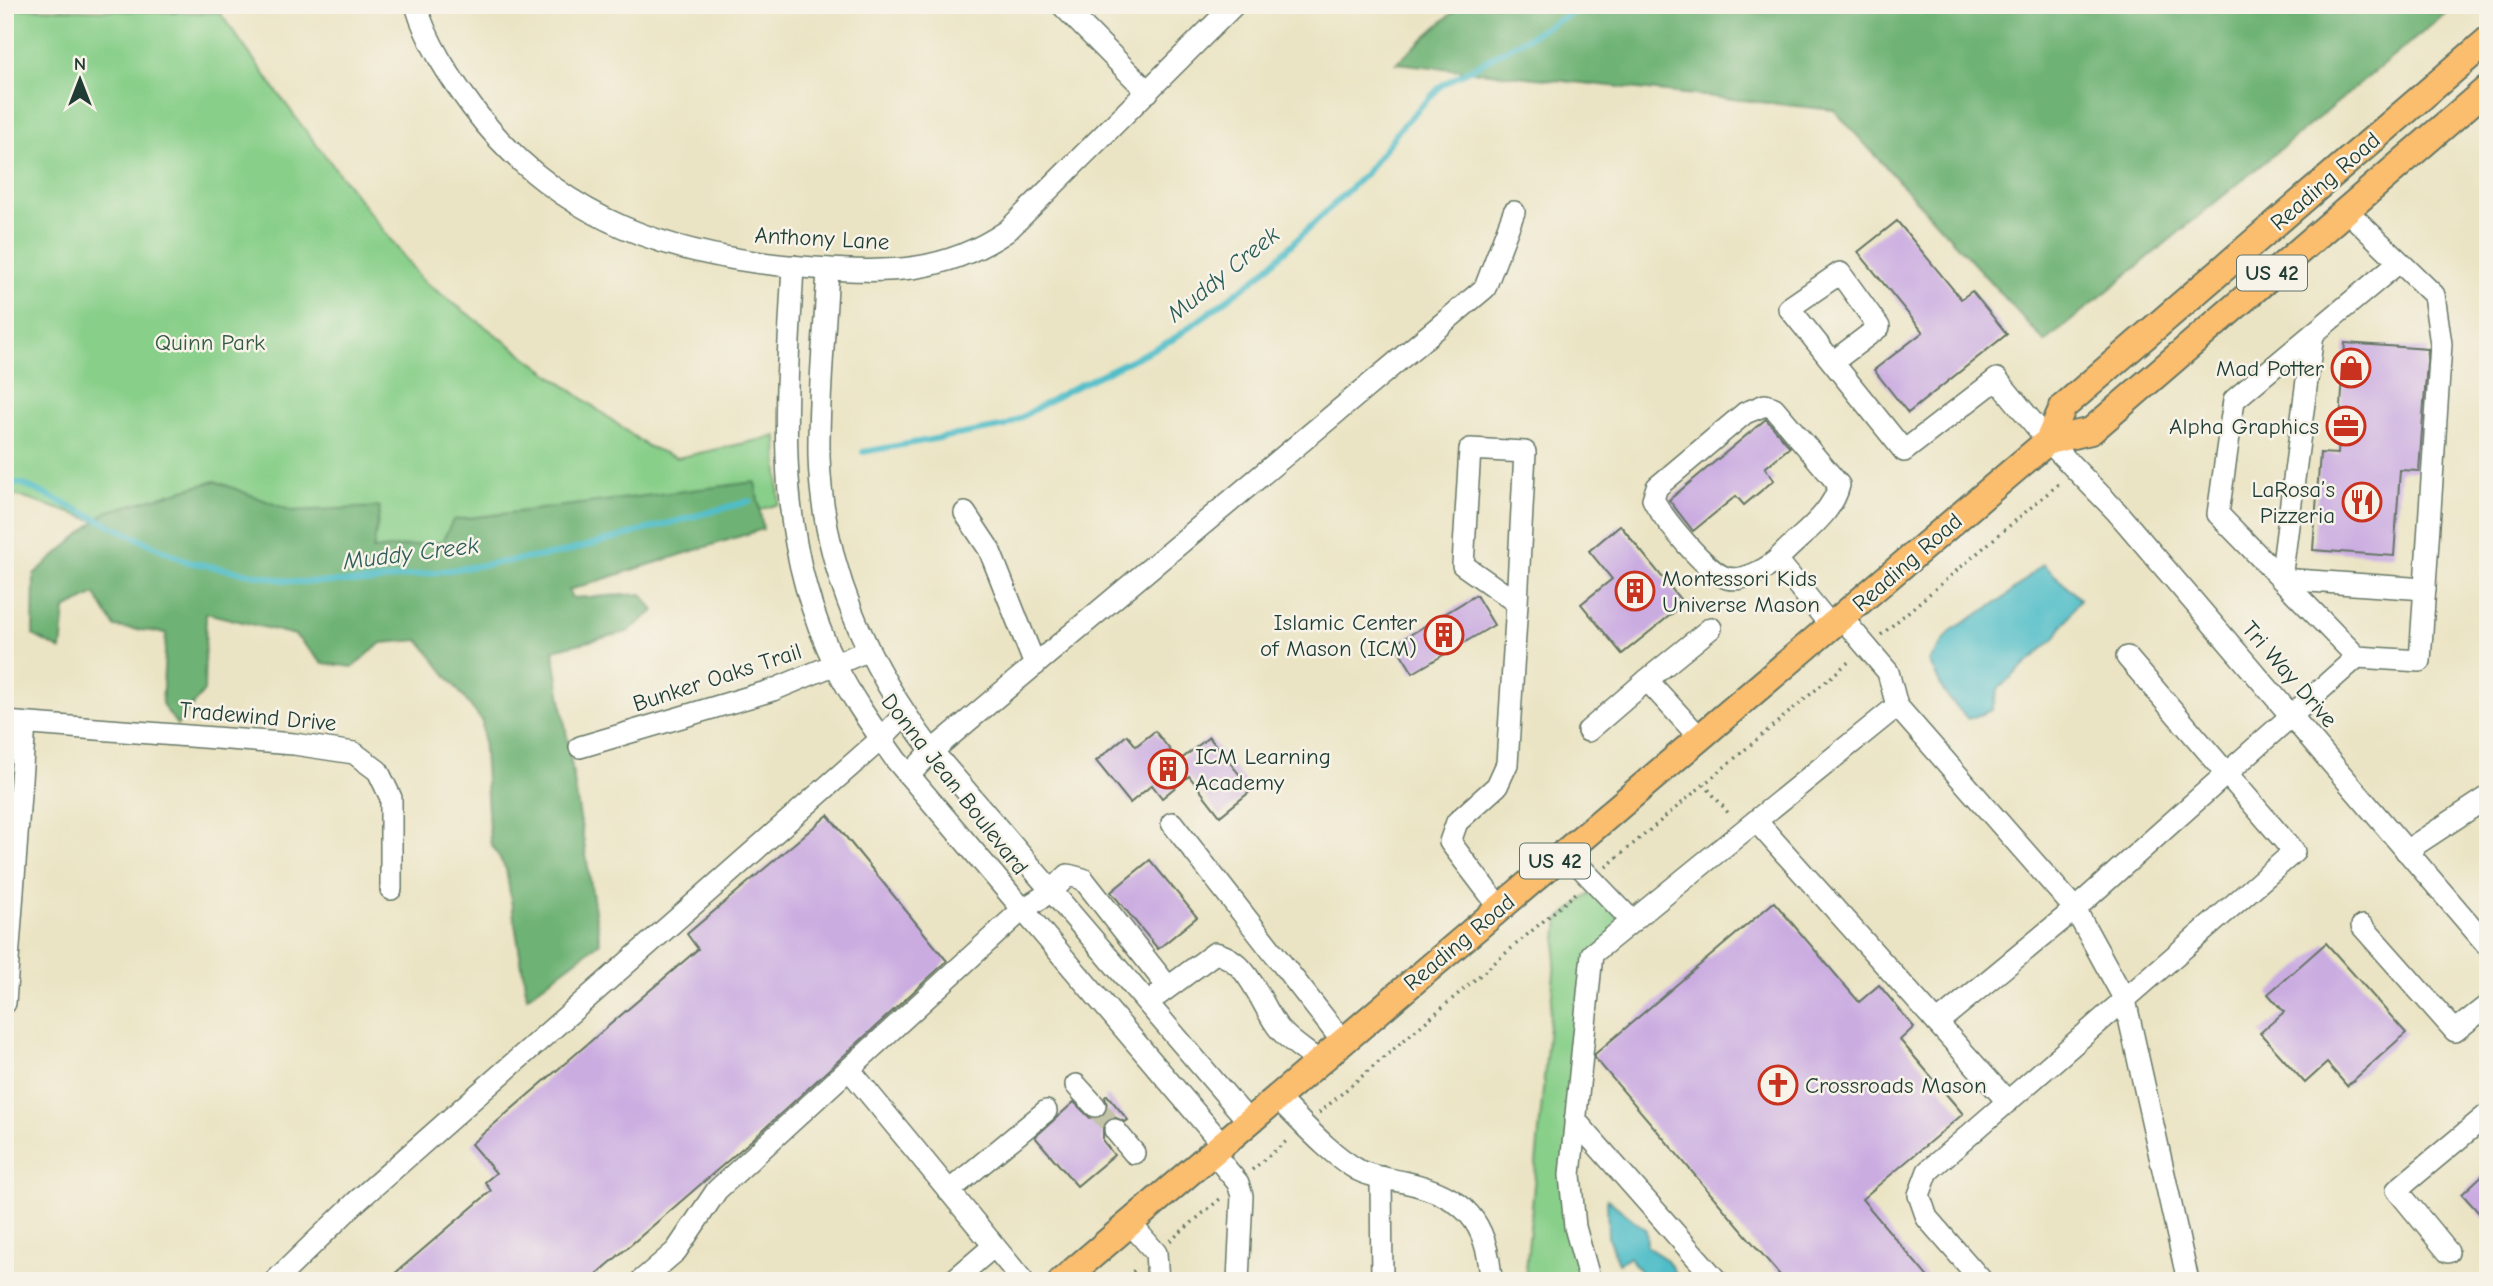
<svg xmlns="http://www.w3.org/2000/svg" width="2493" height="1286" font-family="'Comic Neue',sans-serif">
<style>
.green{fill:#88cf89;stroke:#54865e;stroke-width:2}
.forest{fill:#6eb275;stroke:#467854;stroke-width:2}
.water{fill:#4fbdc8;stroke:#377d7e;stroke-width:2}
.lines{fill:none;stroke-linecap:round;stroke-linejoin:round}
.stream{stroke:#4fbdc8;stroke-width:6}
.building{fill:#caace1}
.minor-tunnel{stroke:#c2c3a7;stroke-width:21;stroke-dasharray:21 10;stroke-linecap:butt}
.minor-casing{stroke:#676;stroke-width:24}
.major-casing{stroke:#676;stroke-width:30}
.path{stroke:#676;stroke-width:3.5;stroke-dasharray:2 5;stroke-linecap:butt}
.minor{stroke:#fff;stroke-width:21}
.major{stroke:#fbbd6e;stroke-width:26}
.labels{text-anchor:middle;stroke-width:5;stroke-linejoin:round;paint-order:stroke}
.shield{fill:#f7f3e8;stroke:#60746a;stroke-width:2}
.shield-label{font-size:21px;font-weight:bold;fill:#1f3d34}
.street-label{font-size:23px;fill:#1f3d34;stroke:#f7f3e8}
.park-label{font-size:23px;fill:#345a45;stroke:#f7f3e8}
.poi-label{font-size:23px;fill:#1f3d34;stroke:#f7f3e8;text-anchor:end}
.water-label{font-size:24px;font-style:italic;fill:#2b5d59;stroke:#f7f3e8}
</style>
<rect width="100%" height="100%" fill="#f7f3e8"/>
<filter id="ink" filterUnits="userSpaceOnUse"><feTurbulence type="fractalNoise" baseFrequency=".0143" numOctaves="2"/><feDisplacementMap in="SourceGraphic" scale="14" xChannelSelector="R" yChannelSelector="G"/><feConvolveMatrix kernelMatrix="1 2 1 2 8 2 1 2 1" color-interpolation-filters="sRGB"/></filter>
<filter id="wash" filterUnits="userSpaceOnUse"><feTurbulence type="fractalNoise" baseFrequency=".00686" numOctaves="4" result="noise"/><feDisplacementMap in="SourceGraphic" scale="28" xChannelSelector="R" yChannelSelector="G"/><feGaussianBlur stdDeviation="1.57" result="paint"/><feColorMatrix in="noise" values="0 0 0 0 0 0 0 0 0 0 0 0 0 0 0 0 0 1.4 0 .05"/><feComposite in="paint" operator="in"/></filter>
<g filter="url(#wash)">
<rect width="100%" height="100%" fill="#ebe4c4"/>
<!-- green -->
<g class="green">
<polygon points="5,8 220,13 299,122 422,280 647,446 677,458 777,436 779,504 536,577 165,543 5,492"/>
<polygon points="1599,886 1632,921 1592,954 1570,1175 1590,1281 1525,1281 1559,919"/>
</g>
<!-- forest -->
<g class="forest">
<polygon points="1461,5 2456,5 2045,342 1834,110 1396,63"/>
<polygon points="215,481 292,511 380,507 373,550 442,542 453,520 755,482 763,529 569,590 572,598 642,594 654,611 627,632 553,650 600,942 527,997 506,869 490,842 482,721 419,640 381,643 353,667 322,663 295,635 206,613 204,691 177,725 162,704 166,633 115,627 95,594 65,609 61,650 33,635 34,574 106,512"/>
</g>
<!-- water -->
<g class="water">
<polygon points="2043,564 2080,599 2055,638 1998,689 1992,710 1968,719 1945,694 1929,661 1952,630 2003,599"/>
<polygon points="1607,1199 1646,1230 1647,1247 1667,1260 1676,1274 1660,1278 1658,1281 1642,1281 1643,1275 1629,1257 1618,1263 1608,1237"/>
</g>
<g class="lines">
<!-- stream -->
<g class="stream">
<polyline points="863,452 1006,426 1065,392 1172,340 1260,275 1367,172 1402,126 1442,85 1586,5"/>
<polyline points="5,482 23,484 188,562 294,582 369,582 557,554 750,501"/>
</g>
</g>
<g id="blocks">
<!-- building -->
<g class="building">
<polygon points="1897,221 1961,299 1972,291 2007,334 1908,413 1874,370 1923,332 1858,252"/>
<polygon points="2345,343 2428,349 2419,471 2400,470 2394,556 2313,550 2320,453 2338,454"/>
<polygon points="1766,419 1790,447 1765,468 1774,480 1744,505 1736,496 1693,531 1669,500"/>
<polygon points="1620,525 1684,604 1622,654 1581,604 1612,579 1589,551"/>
<polygon points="1476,595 1494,625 1413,673 1395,644"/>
<polygon points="1155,731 1179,761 1209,737 1252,790 1220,816 1189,776 1162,798 1152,785 1130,803 1096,761 1127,735 1136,746"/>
<polygon points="828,815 947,961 753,1139 589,1281 386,1281 491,1191 485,1182 496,1173 471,1144 698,949 687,934"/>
<polygon points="1150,860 1197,917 1158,949 1111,892"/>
<polygon points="1774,902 1859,1002 1879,985 1914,1027 1900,1040 1963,1114 1862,1199 1931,1281 1785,1281 1595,1058 1595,1054"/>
<polygon points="2326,943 2406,1033 2347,1086 2327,1063 2305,1083 2260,1033 2284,1012 2268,994"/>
<polygon points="1107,1095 1128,1120 1125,1122 1114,1117 1106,1120 1103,1126 1103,1141 1114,1155 1077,1186 1035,1137 1074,1102 1090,1118 1103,1116 1108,1109 1105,1097"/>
<polygon points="2488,1170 2488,1223 2462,1194"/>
</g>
</g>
</g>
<g filter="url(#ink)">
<use href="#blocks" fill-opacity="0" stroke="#676" stroke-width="2"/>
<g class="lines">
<!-- minor-tunnel -->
<polyline class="minor-tunnel" points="1095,1106 1115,1130"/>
<defs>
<g id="minor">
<path d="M416,5C427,43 449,76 472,107C558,222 676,259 814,268C888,273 944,274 1007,231L1234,5"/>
<polyline points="1062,5 1148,92"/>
<polyline points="2345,209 2434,295 2441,344 2420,661 2357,657 2218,514 2234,400 2399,262"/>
<path d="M793,266C786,407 771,534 836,666C852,699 875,730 896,760L1222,1144"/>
<path d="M828,269C825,331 818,394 819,456C822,565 867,666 932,751L1249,1122"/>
<polyline points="2313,334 2281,579 2425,589"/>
<polyline points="1833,362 1879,327 1840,273 1789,308 1904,451 1997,379 2048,441 2116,511 2488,946"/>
<polyline points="965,513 989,549 1035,665"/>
<path d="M1777,560C1797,537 1832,516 1839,485L1774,408L1765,405L1745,413L1657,487L1653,499C1662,517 1707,573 1727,578C1743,582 1765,570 1777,560L1832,627"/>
<polyline points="1842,618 1888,672 1897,706 2075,909 2125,1000 2188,1281"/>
<polyline points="1647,680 1711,628"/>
<polyline points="5,722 294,744 354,753 378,771 391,798 391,889"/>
<polyline points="1588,731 1647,680 1700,738"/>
<polyline points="580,747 773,690 867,651"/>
<polyline points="909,775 932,751 1485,288 1514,212"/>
<polyline points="1756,821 2008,1102"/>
<polyline points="1172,823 1343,1042"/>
<polyline points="2406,851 2488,797"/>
<polyline points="1566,852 1632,921"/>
<polyline points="1500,908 1450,842 1457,822 1497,786 1507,764 1517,603 1525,452 1470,449 1463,565 1517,603"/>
<polyline points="2362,926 2455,1031 2488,1005"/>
<path d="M1158,995L1215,953C1249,960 1259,1001 1277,1026C1287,1040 1306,1051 1319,1062"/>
<polyline points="5,1003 25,724"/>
<polyline points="1937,1023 2075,909 2357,657"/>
<polyline points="849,1069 1023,1281"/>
<polyline points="1076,1085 1095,1106"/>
<path d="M1277,1098C1302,1122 1327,1152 1358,1170C1371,1177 1390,1179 1404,1182C1464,1195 1488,1221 1491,1281"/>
<polyline points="1575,1120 1717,1281"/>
<polyline points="1115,1130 1134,1153"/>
<polyline points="1213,1153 1238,1183 1242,1196 1238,1281"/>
<polyline points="1381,1177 1382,1281"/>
<polyline points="949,1191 1046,1111"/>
<polyline points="1130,1223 1156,1253 1158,1281"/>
<polyline points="2448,1252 2397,1190 2488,1114"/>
<polyline points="275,1281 356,1202 881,739 904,715"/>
<polyline points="641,1281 676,1251 717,1190 1022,910 1052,891 1068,875 1083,879 1168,987"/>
<polyline points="953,1281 994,1246"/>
<polyline points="1590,1281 1575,1227 1570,1175 1592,954 1897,706"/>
<polyline points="1982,1281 1927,1218 1919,1195 1928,1171 2294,852 2127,657"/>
</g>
<g id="major">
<polyline points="2048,441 2091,431 2488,88"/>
<polyline points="1062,1281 2048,441 2063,407 2488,40"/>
</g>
</defs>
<!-- minor casing -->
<use href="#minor" class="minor-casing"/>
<!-- major casing -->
<use href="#major" class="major-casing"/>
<!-- path -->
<g class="path">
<polyline points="1881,635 2062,481"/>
<polyline points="1704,784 1730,815"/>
<polyline points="1606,867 1851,660"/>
<polyline points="1319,1113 1576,893"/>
<polyline points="1252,1170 1289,1139"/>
<polyline points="1170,1241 1220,1199"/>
<polyline points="1122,1281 1137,1268"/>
</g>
<!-- minor -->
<use href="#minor" class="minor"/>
<!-- major -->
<use href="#major" class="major"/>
</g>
</g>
<!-- icons -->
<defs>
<symbol id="shop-ring" viewBox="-11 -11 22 22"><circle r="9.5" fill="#f7f3e8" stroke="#c8321e" stroke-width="1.5"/><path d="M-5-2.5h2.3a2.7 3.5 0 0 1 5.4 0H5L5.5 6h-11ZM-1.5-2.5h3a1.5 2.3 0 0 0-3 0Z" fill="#c8321e"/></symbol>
<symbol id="office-ring" viewBox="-11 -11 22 22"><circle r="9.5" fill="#f7f3e8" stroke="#c8321e" stroke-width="1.5"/><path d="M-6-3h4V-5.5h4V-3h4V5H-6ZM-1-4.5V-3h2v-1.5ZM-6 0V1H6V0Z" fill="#c8321e"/></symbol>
<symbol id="restaurant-ring" viewBox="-11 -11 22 22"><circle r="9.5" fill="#f7f3e8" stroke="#c8321e" stroke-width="1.5"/><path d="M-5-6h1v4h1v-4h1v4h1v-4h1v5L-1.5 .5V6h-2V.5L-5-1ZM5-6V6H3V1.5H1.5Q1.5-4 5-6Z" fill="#c8321e"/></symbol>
<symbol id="building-ring" viewBox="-11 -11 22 22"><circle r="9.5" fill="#f7f3e8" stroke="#c8321e" stroke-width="1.5"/><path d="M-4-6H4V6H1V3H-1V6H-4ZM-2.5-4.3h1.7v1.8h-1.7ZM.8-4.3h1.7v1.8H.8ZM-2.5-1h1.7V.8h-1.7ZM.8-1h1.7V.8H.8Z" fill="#c8321e"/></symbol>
<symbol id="church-ring" viewBox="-11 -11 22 22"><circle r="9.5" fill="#f7f3e8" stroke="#c8321e" stroke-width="1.5"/><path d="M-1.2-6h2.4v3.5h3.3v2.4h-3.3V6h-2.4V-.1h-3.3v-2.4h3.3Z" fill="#c8321e"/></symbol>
</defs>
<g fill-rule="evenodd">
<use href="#shop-ring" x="2329" y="346" width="44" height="44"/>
<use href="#office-ring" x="2324" y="404" width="44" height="44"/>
<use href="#restaurant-ring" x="2340" y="480" width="44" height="44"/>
<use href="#building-ring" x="1613" y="569" width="44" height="44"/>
<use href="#building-ring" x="1422" y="613" width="44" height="44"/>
<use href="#building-ring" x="1146" y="747" width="44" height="44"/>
<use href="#church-ring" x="1756" y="1063" width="44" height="44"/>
</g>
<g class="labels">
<!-- shield labels -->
<g class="shield">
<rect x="2237" y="255.5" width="70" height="35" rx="5"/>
<rect x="1520" y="843.5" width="70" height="35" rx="5"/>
</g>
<g class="shield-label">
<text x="2272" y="280">US 42</text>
<text x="1555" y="868">US 42</text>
</g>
<!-- street labels -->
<g class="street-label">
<text transform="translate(2325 181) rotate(-41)" y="8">Reading Road</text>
<text transform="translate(822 238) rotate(3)" y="8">Anthony Lane</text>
<text transform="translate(1907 562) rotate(-41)" y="8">Reading Road</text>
<text transform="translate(2290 674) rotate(49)" y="8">Tri Way Drive</text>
<text transform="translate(717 677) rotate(-18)" y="8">Bunker Oaks Trail</text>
<text transform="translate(258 716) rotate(5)" y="8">Tradewind Drive</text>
<text transform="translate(955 784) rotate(52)" y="8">Donna Jean Boulevard</text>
<text transform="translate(1459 942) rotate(-40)" y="8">Reading Road</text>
</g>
<!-- park labels -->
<g class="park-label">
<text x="210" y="350">Quinn Park</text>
</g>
<!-- poi labels -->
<g class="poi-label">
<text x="2324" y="376">Mad Potter</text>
<text x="2319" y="434">Alpha Graphics</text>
<text x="2335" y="497">LaRosa’s<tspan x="2335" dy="26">Pizzeria</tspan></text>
<text x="1662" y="586" text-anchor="start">Montessori Kids<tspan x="1662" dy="26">Universe Mason</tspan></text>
<text x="1417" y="630">Islamic Center<tspan x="1417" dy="26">of Mason (ICM)</tspan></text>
<text x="1195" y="764" text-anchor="start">ICM Learning<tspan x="1195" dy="26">Academy</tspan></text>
<text x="1805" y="1093" text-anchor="start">Crossroads Mason</text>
</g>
<!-- water labels -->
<g class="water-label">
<text transform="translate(1223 274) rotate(-39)" y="8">Muddy Creek</text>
<text transform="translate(411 553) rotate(-7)" y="8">Muddy Creek</text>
</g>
</g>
<!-- margin -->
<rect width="2493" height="1286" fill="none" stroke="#f7f3e8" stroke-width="28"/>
<!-- north arrow -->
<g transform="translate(80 80)" stroke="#f7f3e8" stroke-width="5" paint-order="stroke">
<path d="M0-5L12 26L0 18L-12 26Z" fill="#1f3d34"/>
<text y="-10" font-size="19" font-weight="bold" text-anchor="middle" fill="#1f3d34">N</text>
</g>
</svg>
